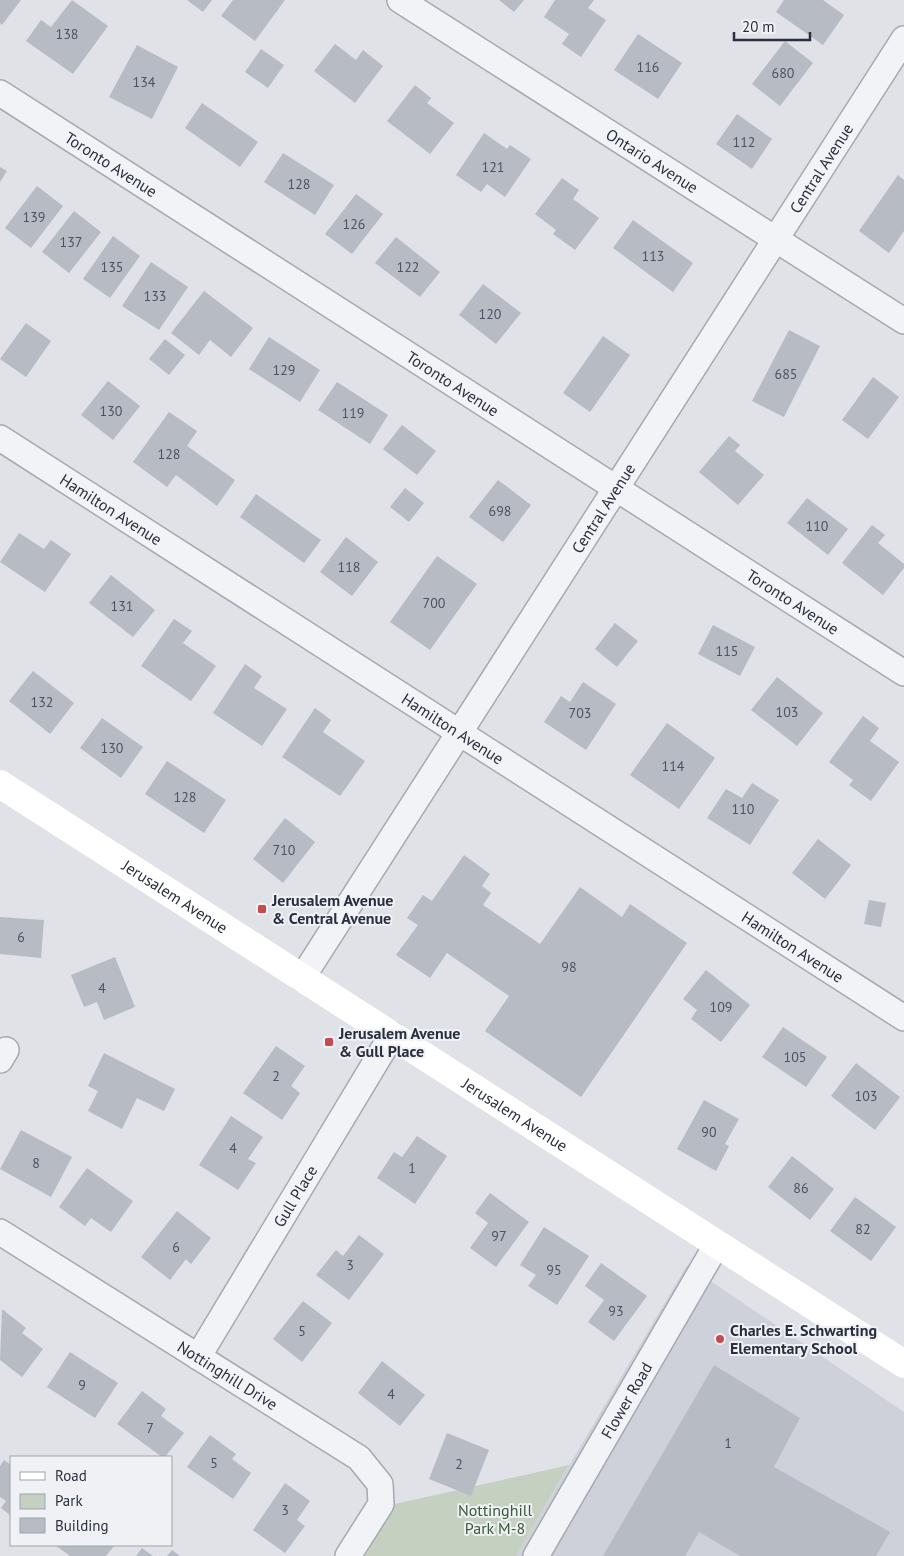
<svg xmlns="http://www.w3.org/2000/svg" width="904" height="1556" font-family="'PT Sans',sans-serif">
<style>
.built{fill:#ced1da}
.green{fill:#c4d1c1}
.building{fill:#b7bbc4}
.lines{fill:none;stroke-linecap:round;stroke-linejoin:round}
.minor-casing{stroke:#a5a9b2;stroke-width:28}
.minor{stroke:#f2f3f6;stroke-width:25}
.secondary{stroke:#fff;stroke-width:28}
.poi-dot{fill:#c64b51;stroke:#eff1f5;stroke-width:2}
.labels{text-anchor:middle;stroke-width:4;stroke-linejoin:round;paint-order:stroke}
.number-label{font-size:14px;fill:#4c5260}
.street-label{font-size:16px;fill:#292f3e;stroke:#eff1f5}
.poi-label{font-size:16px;font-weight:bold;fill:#292f3e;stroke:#eff1f5;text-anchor:start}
.park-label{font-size:16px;fill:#3a5937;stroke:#eff1f5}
</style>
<rect width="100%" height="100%" fill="#e0e2e8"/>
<!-- built -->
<polygon class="built" points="687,1265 904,1412 904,1556 516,1556"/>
<!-- green -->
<polygon class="green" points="569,1465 516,1556 365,1556 395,1504"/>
<!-- building -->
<g class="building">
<polygon points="0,0 21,0 2,25 0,23"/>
<polygon points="72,0 108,26 73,74 26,41 41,20 51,27"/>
<polygon points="187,0 212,0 203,12"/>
<polygon points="233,0 285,0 255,41 221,16"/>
<polygon points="499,0 524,0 514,12"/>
<polygon points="555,0 594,0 588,8 606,20 581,57 562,44 569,34 544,17"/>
<polygon points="784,0 823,0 844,15 823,45 776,12"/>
<polygon points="638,34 682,63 658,99 614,70"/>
<polygon points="785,41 813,63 780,106 752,84"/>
<polygon points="335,44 356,60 363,50 383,66 355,103 314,71"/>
<polygon points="137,45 178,67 152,119 109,97"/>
<polygon points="261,49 284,65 268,88 245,72"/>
<polygon points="415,85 431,98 427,103 454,123 430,154 387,121"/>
<polygon points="202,103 258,142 240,167 185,128"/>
<polygon points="737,114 772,139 752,169 716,144"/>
<polygon points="484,133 507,149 510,145 531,159 505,197 487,184 481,192 456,175"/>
<polygon points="283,153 334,185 315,215 264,182"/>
<polygon points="0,167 7,171 0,182"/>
<polygon points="898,175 904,180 904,231 889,253 859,231"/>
<polygon points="562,178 579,190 573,199 599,218 575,250 553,234 556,230 535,214"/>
<polygon points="37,186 63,206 31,248 5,228"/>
<polygon points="356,194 383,214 352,254 325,234"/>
<polygon points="74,211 101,232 69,273 42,252"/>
<polygon points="633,220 693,263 673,292 613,248"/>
<polygon points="113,236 140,256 110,298 83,279"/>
<polygon points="396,237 440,272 420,297 375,263"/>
<polygon points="151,262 188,287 159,330 122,306"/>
<polygon points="483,284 521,313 496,344 459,315"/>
<polygon points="204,291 253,328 231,357 210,340 199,355 171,333"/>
<polygon points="26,323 51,341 26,377 0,359"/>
<polygon points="789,330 820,346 784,417 752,401"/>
<polygon points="603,336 630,355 590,412 563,393"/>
<polygon points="269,337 320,370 300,402 249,369"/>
<polygon points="165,339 185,355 169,375 149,359"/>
<polygon points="873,377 899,397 868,439 842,420"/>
<polygon points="108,381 140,406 113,440 81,415"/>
<polygon points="337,382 388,415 370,444 318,410"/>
<polygon points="169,412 197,431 187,446 235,480 217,506 176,475 167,487 133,462"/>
<polygon points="402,425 436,451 417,475 383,449"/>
<polygon points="729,436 740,445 735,451 764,475 738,505 699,472"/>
<polygon points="498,480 531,505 503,542 469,517"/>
<polygon points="405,488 424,503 409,522 390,507"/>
<polygon points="256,494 321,540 304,563 240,517"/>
<polygon points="807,498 848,529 828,555 787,523"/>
<polygon points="872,525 885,535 878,543 904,564 904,568 883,595 842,563"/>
<polygon points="19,533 44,549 51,540 71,554 45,592 0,562"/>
<polygon points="346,537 378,562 352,596 320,572"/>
<polygon points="437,556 477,584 430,650 390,622"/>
<polygon points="111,575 155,610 133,637 89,603"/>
<polygon points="174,619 192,631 183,643 216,666 191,701 141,666"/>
<polygon points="615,623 638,641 617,667 595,649"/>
<polygon points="713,625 755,647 740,676 698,654"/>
<polygon points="245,664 262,676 254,688 287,709 262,746 213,713"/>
<polygon points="33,671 74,703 50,734 9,701"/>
<polygon points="777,677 823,713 797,746 751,710"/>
<polygon points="583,682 616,704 586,750 544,722 561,696 570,702"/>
<polygon points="315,708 331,720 323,732 365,761 340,796 282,757"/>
<polygon points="863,716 879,728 870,741 899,762 871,801 849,785 853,780 829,762"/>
<polygon points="102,718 143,747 121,778 80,748"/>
<polygon points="667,723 715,758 679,809 630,775"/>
<polygon points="167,761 226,800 204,833 145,794"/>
<polygon points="752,783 779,800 750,845 707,818 726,789 742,798"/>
<polygon points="285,818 315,842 283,883 253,859"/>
<polygon points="818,839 851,865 825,899 792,873"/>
<polygon points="464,855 490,874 482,886 491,893 483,905 540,944 580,887 622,917 630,904 687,943 581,1097 485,1031 509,996 447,953 430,978 396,955 418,925 407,918 423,895 432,901"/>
<polygon points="869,900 886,903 881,927 864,924"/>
<polygon points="0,917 44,920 41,958 0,954"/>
<polygon points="115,957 135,1007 104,1020 97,1002 84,1007 71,975"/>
<polygon points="706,970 750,1005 721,1042 691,1019 697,1010 683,999"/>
<polygon points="783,1027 827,1057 806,1087 762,1057"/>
<polygon points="276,1046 305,1066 291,1086 300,1093 282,1120 243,1093"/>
<polygon points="104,1053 175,1089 164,1111 137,1098 122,1129 88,1111 98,1091 88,1086"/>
<polygon points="856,1063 900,1097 875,1130 831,1096"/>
<polygon points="704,1100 739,1119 725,1144 729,1146 716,1171 677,1149"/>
<polygon points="231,1116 263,1137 248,1159 256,1163 238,1190 199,1165"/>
<polygon points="21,1130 72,1157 51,1197 0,1169"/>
<polygon points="417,1136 447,1156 415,1204 377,1178 394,1152 402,1157"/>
<polygon points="792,1156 834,1189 810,1220 768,1187"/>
<polygon points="87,1168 133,1201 111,1232 91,1218 85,1226 59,1207"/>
<polygon points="490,1193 529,1222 496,1267 470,1248 488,1223 475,1213"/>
<polygon points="855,1197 896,1227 871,1261 830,1231"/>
<polygon points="177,1211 211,1238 191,1264 186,1259 170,1280 141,1257"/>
<polygon points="544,1227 589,1256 557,1305 528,1286 536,1275 520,1265"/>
<polygon points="359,1235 384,1254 349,1300 316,1275 336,1250 343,1256"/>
<polygon points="601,1263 647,1296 614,1341 588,1322 604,1300 585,1286"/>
<polygon points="303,1301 332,1323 302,1362 273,1339"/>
<polygon points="2,1309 26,1328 22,1333 43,1349 22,1377 0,1360"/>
<polygon points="70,1352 118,1383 95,1418 47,1387"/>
<polygon points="382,1361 425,1395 400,1426 358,1393"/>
<polygon points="714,1365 800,1418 774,1467 890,1532 876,1556 740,1556 699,1532 685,1556 603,1556"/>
<polygon points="142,1391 166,1409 161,1416 184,1433 165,1457 162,1457 117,1424"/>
<polygon points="447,1433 489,1450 471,1496 429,1479"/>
<polygon points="210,1435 236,1454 232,1459 251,1473 233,1499 187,1467"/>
<polygon points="4,1460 11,1465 11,1516 1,1508 6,1501 0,1497 0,1466"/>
<polygon points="285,1483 310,1501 297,1520 305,1526 285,1553 253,1530"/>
<polygon points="55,1545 115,1545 106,1556 70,1556"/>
<polygon points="142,1548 153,1556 136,1556"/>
<polygon points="172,1550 180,1556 167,1556"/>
</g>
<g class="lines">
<defs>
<g id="minor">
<path id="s1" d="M400,0L904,321"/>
<path id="s2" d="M0,93L904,673"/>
<path id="s3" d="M0,438L904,1018"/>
<path id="s4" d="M302,978L904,39"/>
<polyline points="0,1060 6,1050"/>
<path id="s5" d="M0,1232L359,1458L380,1484L381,1504L348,1556"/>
<path id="s6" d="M198,1357L392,1035"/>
<path id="s7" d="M536,1556L717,1244"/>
</g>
</defs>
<!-- minor casing -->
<use href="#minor" class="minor-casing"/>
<!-- minor -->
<use href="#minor" class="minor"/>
<!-- secondary -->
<path class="secondary" id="s8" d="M0,784L904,1364"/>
</g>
<!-- markers -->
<g class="poi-dot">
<rect x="257" y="904" width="10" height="10" rx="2.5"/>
<rect x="324" y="1037" width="10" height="10" rx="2.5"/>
<circle cx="720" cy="1339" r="5"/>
</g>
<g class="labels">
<!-- number labels -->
<g class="number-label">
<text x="67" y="39">138</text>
<text x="648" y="72">116</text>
<text x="783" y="78">680</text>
<text x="144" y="87">134</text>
<text x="744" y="147">112</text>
<text x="493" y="172">121</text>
<text x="299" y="189">128</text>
<text x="34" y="222">139</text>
<text x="354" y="229">126</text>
<text x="71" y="247">137</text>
<text x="653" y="261">113</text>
<text x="112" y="272">135</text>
<text x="408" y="272">122</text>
<text x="155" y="301">133</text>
<text x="490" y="319">120</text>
<text x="284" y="375">129</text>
<text x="786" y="379">685</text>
<text x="111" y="416">130</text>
<text x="353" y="418">119</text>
<text x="169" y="459">128</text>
<text x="500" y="516">698</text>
<text x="817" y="531">110</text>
<text x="349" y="572">118</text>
<text x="434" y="608">700</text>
<text x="122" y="611">131</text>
<text x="727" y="656">115</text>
<text x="42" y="707">132</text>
<text x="787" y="717">103</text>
<text x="580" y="718">703</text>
<text x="112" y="753">130</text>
<text x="673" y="771">114</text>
<text x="185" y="802">128</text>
<text x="743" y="814">110</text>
<text x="284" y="855">710</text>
<text x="21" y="942">6</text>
<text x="569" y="972">98</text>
<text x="102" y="993">4</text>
<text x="721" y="1012">109</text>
<text x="795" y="1062">105</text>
<text x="276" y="1081">2</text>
<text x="866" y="1101">103</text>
<text x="709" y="1137">90</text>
<text x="233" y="1153">4</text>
<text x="36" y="1168">8</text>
<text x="412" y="1173">1</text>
<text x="801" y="1193">86</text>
<text x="863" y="1234">82</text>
<text x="499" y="1241">97</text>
<text x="176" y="1252">6</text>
<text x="350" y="1270">3</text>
<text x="554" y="1275">95</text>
<text x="616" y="1316">93</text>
<text x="302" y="1336">5</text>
<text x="82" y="1390">9</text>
<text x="391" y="1399">4</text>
<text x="150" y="1433">7</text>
<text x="728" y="1448">1</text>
<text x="214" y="1468">5</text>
<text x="459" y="1469">2</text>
<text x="285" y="1515">3</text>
</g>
<!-- street labels -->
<g class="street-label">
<text dy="6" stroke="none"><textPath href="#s1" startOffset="299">Ontario Avenue</textPath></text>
<text dy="6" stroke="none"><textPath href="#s2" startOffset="132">Toronto Avenue</textPath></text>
<text dy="6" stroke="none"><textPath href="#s4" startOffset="962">Central Avenue</textPath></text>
<text dy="6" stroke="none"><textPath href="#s2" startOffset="538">Toronto Avenue</textPath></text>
<text dy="6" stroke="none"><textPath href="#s4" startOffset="558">Central Avenue</textPath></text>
<text dy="6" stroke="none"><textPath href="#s3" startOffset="132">Hamilton Avenue</textPath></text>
<text dy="6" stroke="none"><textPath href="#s2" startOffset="942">Toronto Avenue</textPath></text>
<text dy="6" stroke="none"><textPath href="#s3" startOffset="538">Hamilton Avenue</textPath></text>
<text dy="6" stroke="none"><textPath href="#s8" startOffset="208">Jerusalem Avenue</textPath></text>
<text dy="6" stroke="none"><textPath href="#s3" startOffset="942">Hamilton Avenue</textPath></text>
<text dy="6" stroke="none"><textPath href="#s8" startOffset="612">Jerusalem Avenue</textPath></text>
<text dy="6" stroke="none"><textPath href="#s6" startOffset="188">Gull Place</textPath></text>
<text dy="6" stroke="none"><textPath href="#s5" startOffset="269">Nottinghill Drive</textPath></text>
<text dy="6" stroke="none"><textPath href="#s7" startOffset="180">Flower Road</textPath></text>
</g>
<!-- poi labels -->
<g class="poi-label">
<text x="272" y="906">Jerusalem Avenue<tspan x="272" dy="18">&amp; Central Avenue</tspan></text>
<text x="339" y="1039">Jerusalem Avenue<tspan x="339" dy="18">&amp; Gull Place</tspan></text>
<text x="730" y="1336">Charles E. Schwarting<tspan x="730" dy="18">Elementary School</tspan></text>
</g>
<!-- park labels -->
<g class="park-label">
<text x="495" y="1516">Nottinghill<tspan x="495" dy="18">Park M-8</tspan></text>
</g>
</g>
<!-- legend -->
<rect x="10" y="1456" width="162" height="90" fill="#eff1f5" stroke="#a0a3ac"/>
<rect x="20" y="1472" width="25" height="8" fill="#ffffff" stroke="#a0a3ac"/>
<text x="55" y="1481" font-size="15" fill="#292f3e">Road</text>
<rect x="20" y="1494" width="25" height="15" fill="#c4d1c1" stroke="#a0a3ac"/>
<text x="55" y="1506" font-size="15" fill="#292f3e">Park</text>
<rect x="20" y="1518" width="25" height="15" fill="#b7bbc4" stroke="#a0a3ac"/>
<text x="55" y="1531" font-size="15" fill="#292f3e">Building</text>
<!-- scale -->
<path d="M734 32v8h76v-8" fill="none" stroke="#292f3e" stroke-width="2.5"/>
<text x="742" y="32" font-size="15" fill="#292f3e" stroke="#eff1f5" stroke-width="4" paint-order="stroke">20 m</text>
</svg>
